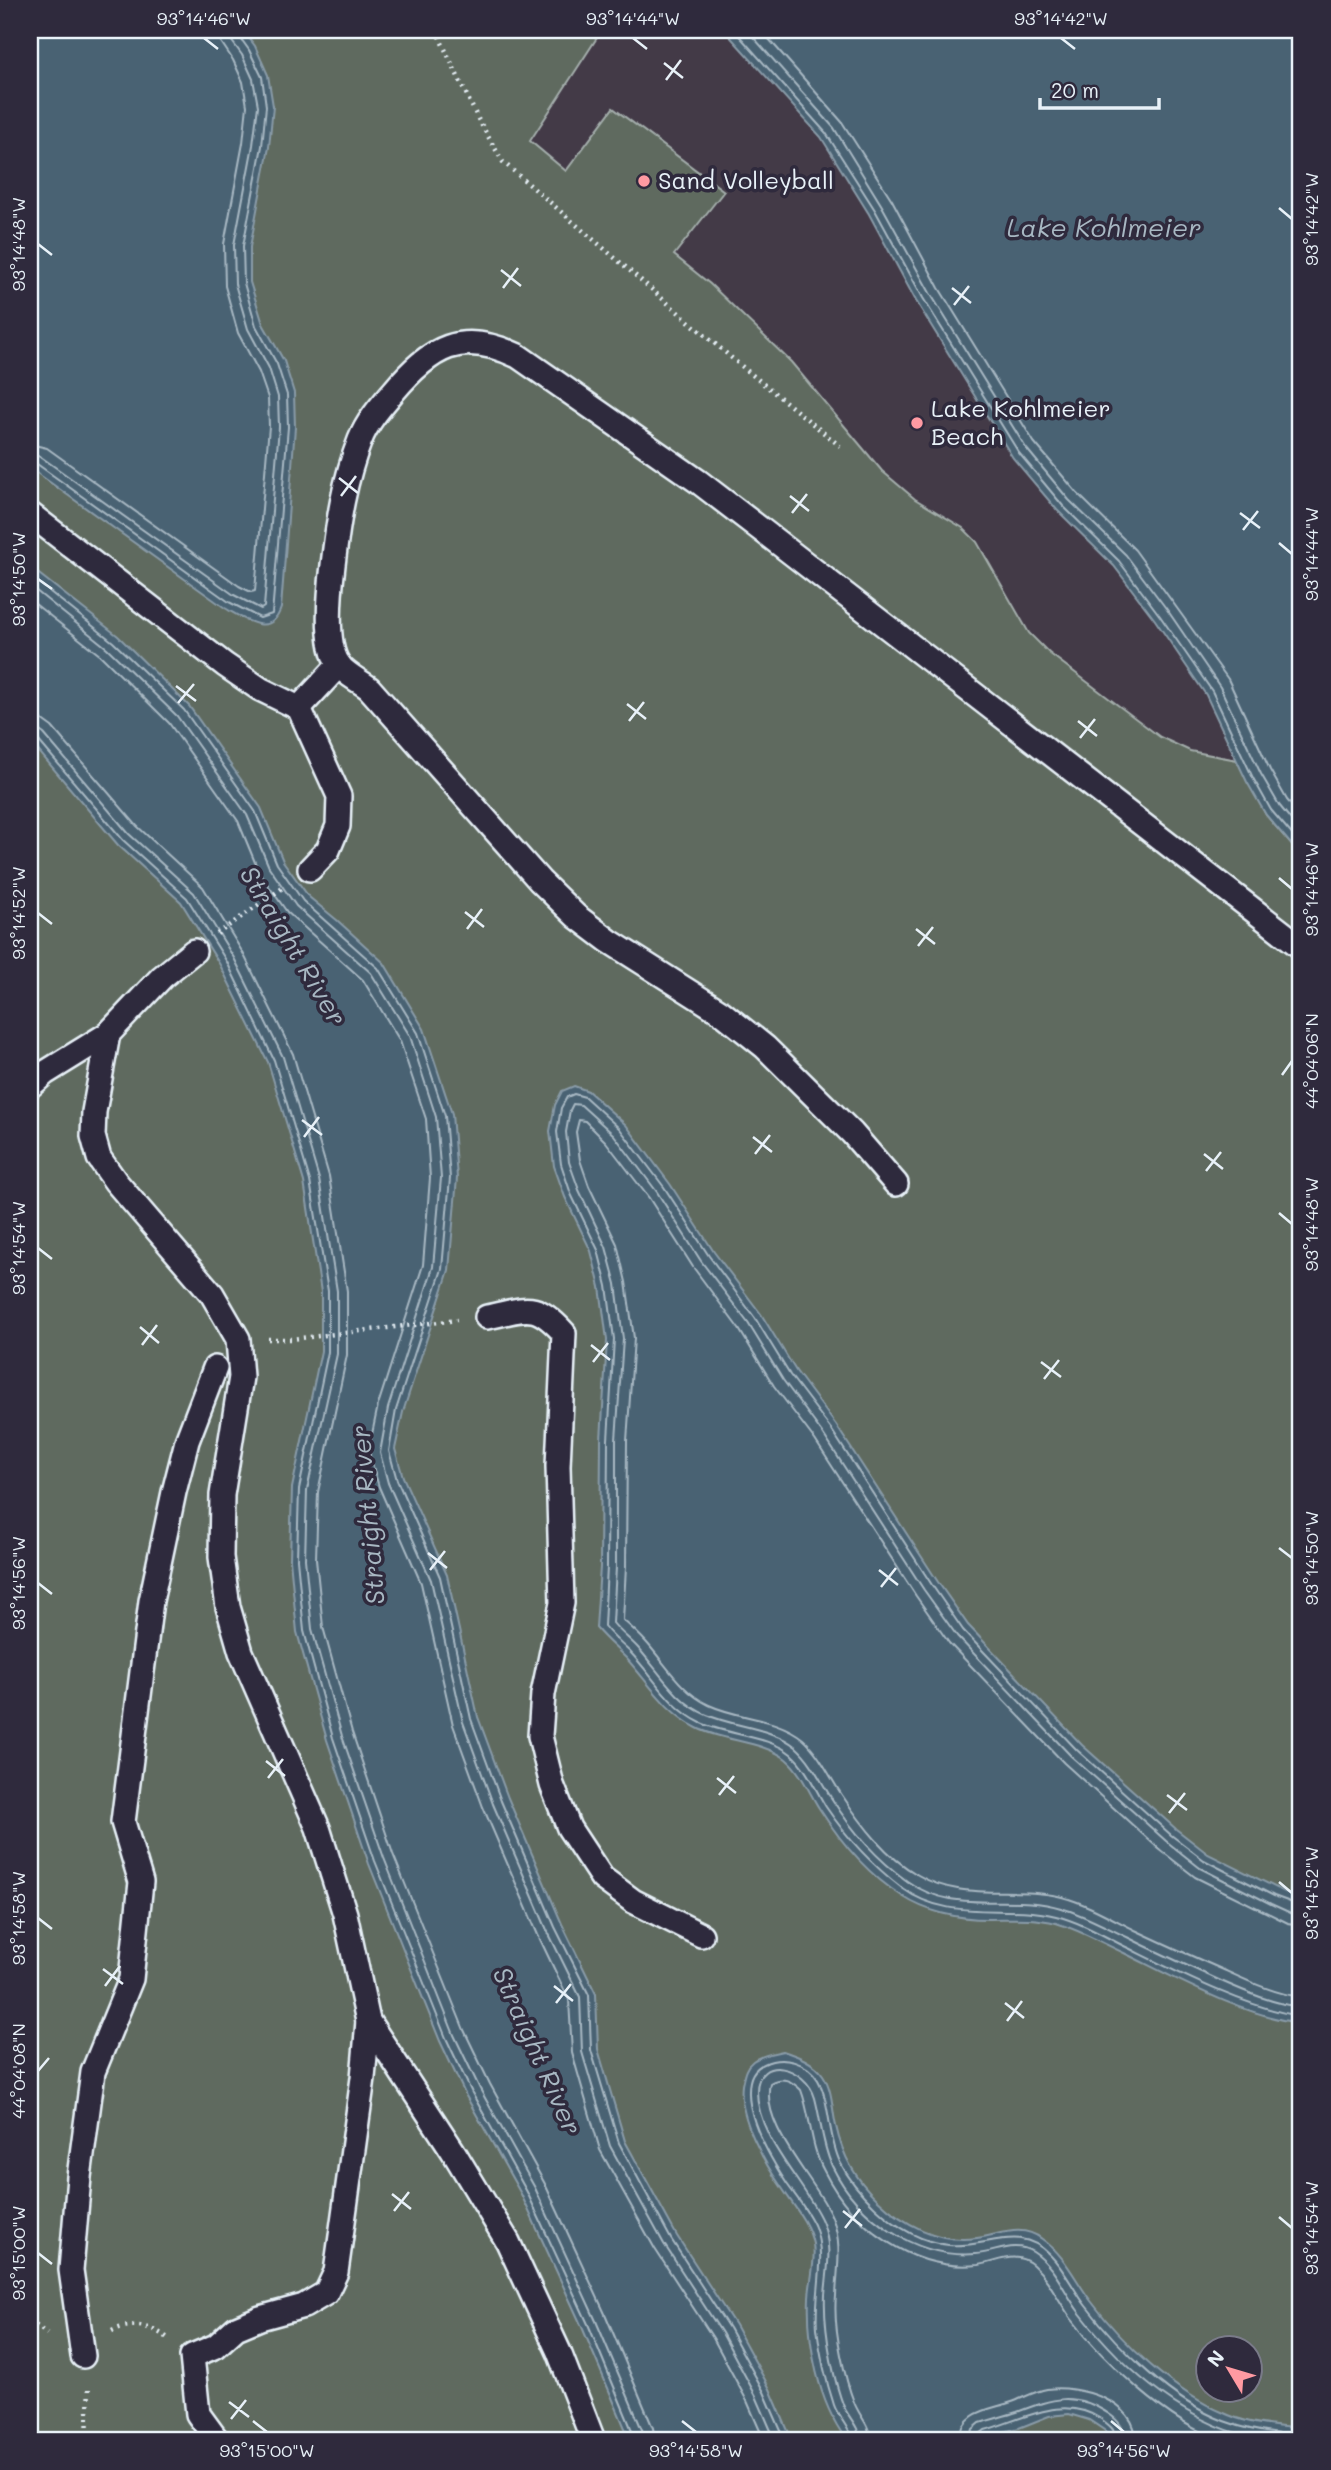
<svg xmlns="http://www.w3.org/2000/svg" width="1331" height="2470" font-family="Mali,sans-serif">
<style>
.green{fill:#5f6a5f;stroke:#a4aeac;stroke-width:2;fill-rule:evenodd}
.water{fill:#496273;stroke:#899ba8;stroke-width:2}
.lines{fill:none;stroke-linecap:round;stroke-linejoin:round}
.shore{stroke:#a8b8c3;stroke-width:2}
.service-casing{stroke:#e8f1f8;stroke-width:28}
.path{stroke:#e8f1f8;stroke-width:4.5;stroke-dasharray:2 5;stroke-linecap:butt}
.service{stroke:#2f2a3d;stroke-width:23}
.ticks{fill:none;stroke:#e8f1f8;stroke-width:2.5}
.poi-dot{fill:#ff9aa2;stroke:#2f2a3d;stroke-width:2.5}
.labels{text-anchor:middle;stroke-width:7;stroke-linejoin:round;paint-order:stroke}
.poi-label{font-size:24px;fill:#e8f1f8;stroke:#2f2a3d;text-anchor:start}
.water-label{font-size:26px;font-style:italic;fill:#a8b8c3;stroke:#2f2a3d}
.neatline{fill:none;stroke:#e8f1f8;stroke-width:2.5}
.ticks-label{font-size:18px;text-anchor:middle;fill:#e8f1f8}
</style>
<rect width="100%" height="100%" fill="#433a47"/>
<filter id="ink" filterUnits="userSpaceOnUse"><feTurbulence type="fractalNoise" baseFrequency=".0143" numOctaves="2"/><feDisplacementMap in="SourceGraphic" scale="14" xChannelSelector="R" yChannelSelector="G"/><feConvolveMatrix kernelMatrix="1 2 1 2 8 2 1 2 1" color-interpolation-filters="sRGB"/></filter>
<g filter="url(#ink)">
<!-- green -->
<path class="green" d="M30,30H602L530,141L566,171L613,108L724,191L674,255L710,284L791,362L882,471L915,499L963,528L977,542L1029,633L1049,653L1160,737L1190,751L1237,760L1266,815L1301,856V2440H30ZM1208,2348H1250V2390H1208Z"/>
<!-- water -->
<g class="water">
<path d="M30,30H243L255,46L268,75L273,106L269,147L250,247V282L263,324L284,361L294,393L295,427L281,608C271,639 244,619 225,608L30,468Z"/>
<polygon points="724,30 1301,30 1301,856 1266,815 1247,782 1206,695 1155,620 1114,566 1057,510 1013,458 916,301 869,214 821,137"/>
<polygon points="30,567 118,636 189,706 261,808 283,861 309,897 338,921 384,963 424,1029 452,1114 457,1178 449,1270 403,1412 395,1449 403,1477 447,1575 478,1717 508,1798 562,1924 596,1994 598,2049 625,2141 677,2236 735,2325 770,2389 792,2440 630,2440 582,2327 521,2194 466,2096 440,2041 369,1864 327,1740 297,1632 290,1559 292,1488 321,1351 321,1292 304,1182 268,1062 220,965 181,902 118,845 30,741"/>
<path d="M574,1086L588,1091L626,1125L670,1184L714,1252L761,1314L796,1371L836,1425L938,1582L968,1625L1082,1745L1176,1829L1208,1854L1301,1900V2023C1245,2017 1175,1978 1124,1953C1102,1943 1080,1930 1056,1923C1033,1917 1011,1919 988,1919C958,1919 926,1912 902,1896C868,1875 840,1841 819,1808C809,1792 801,1772 786,1759C765,1742 723,1741 697,1728C665,1712 649,1683 626,1658C616,1648 605,1639 596,1628L600,1567L601,1440L607,1340L600,1287L591,1251L565,1197L554,1166L550,1131L555,1105L562,1091Z"/>
<path d="M783,2051C798,2056 814,2062 823,2075C833,2090 832,2110 836,2126C842,2154 856,2180 877,2199C903,2224 939,2244 977,2238C1000,2235 1021,2223 1042,2239C1065,2255 1075,2280 1091,2301C1123,2344 1174,2392 1224,2413C1247,2424 1276,2427 1301,2428V2440H1112L1104,2430L1089,2420L1069,2414L1049,2416L1019,2428L972,2440L846,2439C818,2402 807,2343 809,2297C810,2279 816,2261 813,2244C809,2223 793,2205 782,2188C764,2163 738,2116 742,2085C744,2076 745,2067 753,2061C761,2055 773,2053 783,2051Z"/>
</g>
<g class="lines">
<!-- shore -->
<g class="shore">
<polyline points="734,30 826,133 875,210 923,298 1019,453 1063,506 1119,561 1160,616 1212,691 1253,778 1271,810 1301,845"/>
<polyline points="747,30 834,128 882,206 930,293 1026,448 1069,500 1126,555 1168,611 1220,687 1261,774 1279,805 1301,832"/>
<polyline points="761,30 842,122 892,200 939,288 1034,442 1077,493 1135,550 1228,679 1270,770 1287,800 1301,816"/>
<polyline points="30,444 47,448 239,586 251,592 255,591 269,426 268,398 259,372 238,333 225,286 224,244 243,143 247,106 243,82 233,60 221,42 219,30"/>
<polyline points="30,454 41,457 234,595 261,609 264,607 279,427 278,397 269,368 248,329 235,284 234,245 253,145 258,106 253,79 242,55 231,40 229,30"/>
<polyline points="30,463 37,464 229,602 260,618 272,614 288,427 287,395 277,364 256,326 244,283 243,246 262,146 266,106 262,77 249,50 239,36 238,30"/>
<polyline points="30,576 113,642 184,710 255,811 277,864 303,901 378,968 418,1033 445,1116 450,1178 442,1269 396,1410 389,1451 397,1480 440,1577 471,1719 501,1801 555,1927 589,1995 591,2050 619,2143 671,2239 729,2328 764,2392 785,2440"/>
<polyline points="30,586 107,648 177,716 247,815 269,867 296,906 371,973 410,1036 436,1117 441,1178 433,1267 388,1408 380,1453 388,1483 431,1580 463,1722 493,1804 547,1930 580,1997 582,2052 610,2146 664,2244 722,2333 756,2396 775,2440"/>
<polyline points="30,600 101,656 169,723 238,821 259,872 287,912 363,980 400,1041 426,1119 430,1178 423,1265 378,1405 370,1444 370,1456 379,1487 421,1583 453,1725 483,1807 538,1935 569,2000 572,2053 600,2150 655,2249 713,2338 747,2401 764,2440"/>
<polyline points="30,718 41,719 52,727 137,826 203,887 243,953 293,1054 329,1176 347,1291 347,1355 318,1492 316,1559 323,1627 352,1732 393,1854 464,2030 490,2084 545,2184 606,2316 653,2428 655,2440"/>
<polyline points="30,728 37,729 44,734 129,834 194,893 234,958 283,1057 319,1179 337,1291 337,1354 307,1490 305,1559 312,1629 342,1736 384,1858 454,2035 480,2089 535,2188 596,2321 643,2432 645,2440"/>
<polyline points="30,737 38,740 123,840 187,898 227,962 274,1060 310,1181 328,1291 328,1352 299,1489 297,1559 304,1631 333,1738 375,1861 446,2038 472,2093 527,2192 588,2324 636,2440"/>
<path d="M1301,1906L1274,1896L1204,1860L1171,1835L1077,1750L963,1630L932,1585L831,1429L790,1375L755,1318L709,1256L664,1187L620,1129L585,1097L574,1094L567,1097L561,1108L557,1132L561,1164L571,1194L598,1250L607,1286L614,1339L608,1440L607,1567L604,1626C612,1636 621,1644 630,1652C654,1677 669,1708 701,1723C728,1735 769,1736 791,1754C807,1768 815,1789 826,1807C847,1838 872,1865 902,1888C949,1923 1004,1903 1056,1916C1080,1922 1102,1935 1124,1946C1173,1970 1248,2009 1301,2016"/>
<path d="M1301,1915L1293,1914L1271,1904L1200,1868L1166,1841L1071,1756L957,1636L924,1590L823,1434L783,1380L748,1323L701,1261L657,1192L614,1135L581,1105L573,1104L570,1110L566,1132L569,1162L579,1190L606,1247L616,1284L623,1339L616,1440V1567L613,1623C621,1633 631,1640 639,1649C660,1673 677,1703 707,1715C735,1727 773,1728 796,1747C812,1761 821,1782 832,1799C852,1831 877,1859 907,1881C955,1916 1010,1892 1061,1908C1085,1915 1107,1928 1129,1938C1159,1953 1190,1967 1221,1981C1246,1992 1274,2004 1301,2007"/>
<path d="M1301,1925L1288,1923L1195,1877L1159,1849L1064,1763L949,1643L916,1596L815,1440L774,1386L739,1329L693,1267L649,1198L606,1142L585,1121L579,1120L576,1132L580,1160L589,1186L617,1244L626,1282L634,1338L627,1441L626,1567L623,1620C631,1627 639,1634 646,1642C666,1664 681,1692 709,1705C739,1719 776,1717 803,1739C820,1754 829,1776 842,1795C862,1825 886,1857 918,1875C963,1902 1014,1885 1062,1897C1088,1904 1111,1918 1135,1930C1165,1944 1196,1958 1226,1971C1250,1982 1276,1994 1301,1997"/>
<path d="M852,2440C850,2428 838,2417 834,2405C826,2381 820,2354 817,2328C814,2294 827,2259 815,2227C809,2212 797,2198 787,2184C772,2161 748,2120 749,2091C749,2079 752,2069 764,2064C782,2055 808,2062 818,2080C830,2101 828,2137 840,2162C848,2178 862,2195 875,2207C895,2226 920,2242 949,2245C987,2249 1019,2222 1050,2255C1065,2270 1073,2289 1086,2306C1118,2348 1173,2402 1224,2421C1248,2430 1276,2435 1301,2435"/>
<path d="M860,2440C860,2428 849,2418 844,2407C838,2392 834,2375 831,2360C827,2339 824,2316 825,2295C827,2269 833,2246 822,2221C804,2181 757,2139 757,2091C757,2054 806,2066 815,2098C821,2121 822,2144 832,2166C858,2219 916,2259 976,2254C996,2253 1014,2240 1033,2252C1055,2266 1064,2292 1079,2312C1125,2371 1190,2429 1267,2440"/>
<path d="M871,2440C870,2425 859,2416 854,2402C848,2387 844,2370 841,2355C837,2336 834,2316 836,2296C837,2268 843,2244 832,2217C816,2179 760,2127 770,2083C782,2076 791,2080 801,2090C811,2116 810,2146 824,2171C852,2227 913,2272 978,2265C998,2262 1015,2250 1033,2265C1049,2279 1058,2300 1070,2317C1102,2360 1169,2424 1221,2440"/>
<path d="M960,2440C961,2411 989,2410 1012,2402C1023,2398 1035,2391 1047,2389C1080,2385 1135,2400 1136,2440"/>
<path d="M970,2440L973,2429L980,2423C992,2419 1005,2416 1017,2412C1053,2398 1075,2391 1109,2414C1118,2420 1125,2429 1126,2440"/>
<path d="M979,2440L980,2434L985,2430C1024,2419 1063,2394 1101,2419C1109,2425 1116,2430 1117,2440"/>
</g>
<defs>
<g id="service">
<polyline points="30,514 225,665 260,689 299,708 339,796 338,826 328,850 310,869"/>
<polyline points="299,708 339,665"/>
<polyline points="108,1034 94,1112 93,1136 99,1158 116,1182 212,1294 238,1339 241,1377 222,1495 221,1557 228,1607 241,1652 318,1828 345,1914 368,2021 363,2078 336,2272 326,2293 304,2306 260,2318 236,2328 216,2346 192,2356 198,2414 217,2440"/>
<polyline points="30,1086 45,1073 108,1034 162,977 194,951"/>
<path d="M896,1184L852,1133L765,1047L721,1012L609,941L576,916L540,881L369,688C360,681 345,674 339,665C324,644 330,590 333,565C338,522 344,481 360,440C367,422 381,406 393,392C431,347 461,329 518,356L699,482L763,531L1301,947"/>
<path d="M487,1317C527,1309 534,1300 564,1333L558,1466L562,1603L543,1694L540,1736L552,1785L569,1828L602,1878L633,1901L701,1935"/>
<polyline points="368,2021 453,2151 508,2242 559,2352 593,2440"/>
<polyline points="83,2356 71,2270 79,2177 93,2072 131,1979 141,1882 123,1822 151,1601 174,1492 187,1441 215,1368"/>
</g>
</defs>
<!-- service casing -->
<use href="#service" class="service-casing"/>
<!-- path -->
<g class="path">
<polyline points="436,30 478,119 503,162 734,360 840,446"/>
<polyline points="217,934 284,887"/>
<polyline points="268,1339 292,1339 457,1320"/>
<polyline points="30,2321 47,2334"/>
<path d="M112,2331C132,2321 152,2326 169,2339"/>
<polyline points="87,2440 89,2385"/>
</g>
<!-- service -->
<use href="#service" class="service"/>
</g>
</g>
<!-- ticks -->
<path class="ticks" d="M204,38L218,49M633,38L647,49M1061,38L1075,49M664,63L683,78M666,80L681,60M1279,208L1292,219M38,244L52,255M501,270L521,286M503,288L518,268M952,288L971,303M954,305L969,286M339,478L358,493M341,496L356,476M790,496L809,511M792,513L807,494M1240,513L1260,528M1243,530L1258,511M1279,543L1292,554M38,579L52,589M176,686L196,701M178,703L194,684M627,704L646,719M629,721L644,702M1078,721L1097,736M1080,738L1095,719M1279,878L1292,889M465,912L484,927M38,913L52,924M467,929L482,909M916,929L935,944M918,946L933,927M1282,1075L1292,1061M302,1120L322,1135M304,1137L319,1117M753,1137L772,1152M755,1154L770,1135M1204,1154L1223,1169M1206,1171L1221,1152M1279,1213L1292,1224M38,1248L52,1259M140,1327L159,1343M142,1345L157,1325M591,1345L610,1360M593,1362L608,1343M1041,1362L1061,1377M1044,1379L1059,1360M1279,1548L1292,1558M428,1553L447,1568M430,1570L445,1551M879,1570L898,1585M38,1583L52,1594M881,1587L896,1568M266,1761L285,1776M268,1778L283,1759M717,1778L736,1793M719,1795L734,1776M1167,1795L1187,1810M1169,1813L1185,1793M1279,1882L1292,1893M38,1918L52,1929M103,1969L123,1984M105,1986L120,1966M554,1986L573,2001M556,2003L571,1984M1005,2003L1024,2018M1007,2021L1022,2001M38,2071L49,2058M392,2194L411,2209M394,2211L409,2192M843,2211L862,2226M1279,2217L1292,2228M845,2228L860,2209M38,2253L52,2264M229,2402L249,2417M231,2419L246,2400M253,2421L267,2432M682,2421L696,2432M1111,2421L1124,2432"/>
<!-- markers -->
<g class="poi-dot">
<circle cx="644" cy="181" r="7"/>
<circle cx="917" cy="423" r="7"/>
</g>
<g class="labels">
<!-- poi labels -->
<g class="poi-label">
<text x="658" y="189">Sand Volleyball</text>
<text x="931" y="417">Lake Kohlmeier<tspan x="931" dy="28">Beach</tspan></text>
</g>
<!-- water labels -->
<g class="water-label">
<text x="1104" y="237">Lake Kohlmeier</text>
<text transform="translate(293 946) rotate(59)" y="9">Straight River</text>
<text transform="translate(368 1515) rotate(-95)" y="9">Straight River</text>
<text transform="translate(537 2051) rotate(66)" y="9">Straight River</text>
</g>
</g>
<!-- margin -->
<rect width="1331" height="2470" fill="none" stroke="#2f2a3d" stroke-width="77"/>
<!-- north arrow -->
<g transform="translate(1229 2369) rotate(308)"><circle r="33" fill="#2f2a3d" stroke="#797a88" stroke-width="2"/>
<path d="M0-5L12 26L0 18L-12 26Z" fill="#ff9aa2"/>
<text y="-10" font-size="19" font-weight="bold" text-anchor="middle" fill="#e8f1f8">N</text>
</g>
<!-- scale -->
<path d="M1040 98v10h119v-10" fill="none" stroke="#e8f1f8" stroke-width="3.5"/>
<text x="1051" y="98" font-size="21" fill="#e8f1f8" stroke="#2f2a3d" stroke-width="5" paint-order="stroke">20 m</text>
<rect x="38" y="38" width="1254" height="2394" class="neatline"/>
<g class="ticks-label">
<text x="204" y="25">93°14'46"W</text>
<text x="633" y="25">93°14'44"W</text>
<text x="1061" y="25">93°14'42"W</text>
<text transform="translate(1312 219) rotate(-90)" y="6">93°14'42"W</text>
<text transform="translate(19 244) rotate(-90)" y="6">93°14'48"W</text>
<text transform="translate(1312 554) rotate(-90)" y="6">93°14'44"W</text>
<text transform="translate(19 579) rotate(-90)" y="6">93°14'50"W</text>
<text transform="translate(1312 889) rotate(-90)" y="6">93°14'46"W</text>
<text transform="translate(19 913) rotate(-90)" y="6">93°14'52"W</text>
<text transform="translate(1312 1061) rotate(-90)" y="6">44°04'06"N</text>
<text transform="translate(1312 1224) rotate(-90)" y="6">93°14'48"W</text>
<text transform="translate(19 1248) rotate(-90)" y="6">93°14'54"W</text>
<text transform="translate(1312 1558) rotate(-90)" y="6">93°14'50"W</text>
<text transform="translate(19 1583) rotate(-90)" y="6">93°14'56"W</text>
<text transform="translate(1312 1893) rotate(-90)" y="6">93°14'52"W</text>
<text transform="translate(19 1918) rotate(-90)" y="6">93°14'58"W</text>
<text transform="translate(19 2071) rotate(-90)" y="6">44°04'08"N</text>
<text transform="translate(1312 2228) rotate(-90)" y="6">93°14'54"W</text>
<text transform="translate(19 2253) rotate(-90)" y="6">93°15'00"W</text>
<text x="267" y="2457">93°15'00"W</text>
<text x="696" y="2457">93°14'58"W</text>
<text x="1124" y="2457">93°14'56"W</text>
</g>
</svg>
